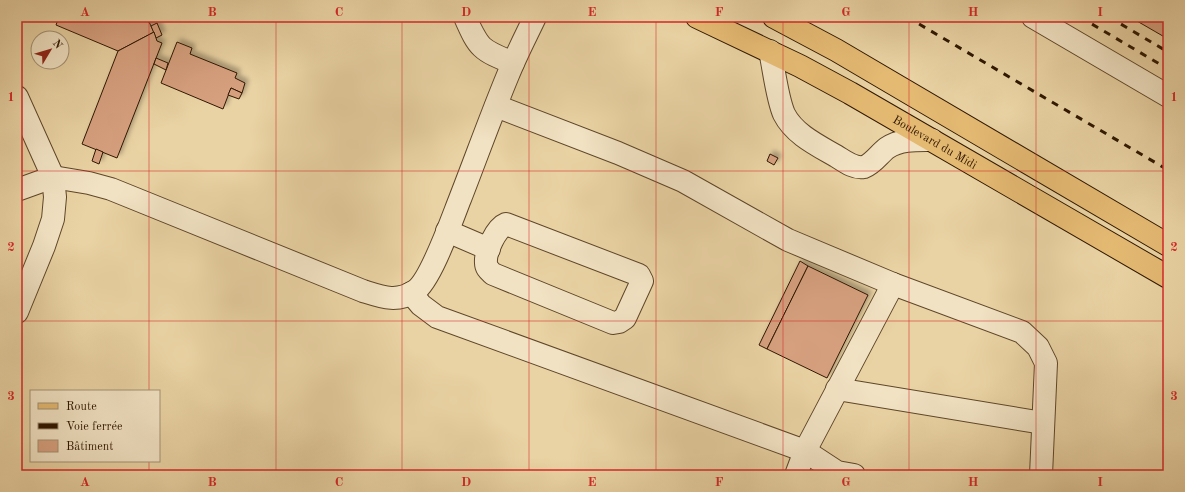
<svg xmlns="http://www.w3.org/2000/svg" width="1185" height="492" font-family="'Old Standard TT',serif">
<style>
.building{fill:#d6a07f;stroke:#2f1700;filter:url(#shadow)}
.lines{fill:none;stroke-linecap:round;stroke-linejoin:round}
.minor-casing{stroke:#5e4629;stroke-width:24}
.major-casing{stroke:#2f1700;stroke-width:24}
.minor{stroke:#f1e2c3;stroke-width:22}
.major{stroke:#e4b972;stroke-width:22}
.rail{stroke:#2f1700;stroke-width:3;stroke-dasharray:7 7;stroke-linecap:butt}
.grid{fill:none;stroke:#d62828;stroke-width:1;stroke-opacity:0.55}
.labels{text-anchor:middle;stroke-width:4;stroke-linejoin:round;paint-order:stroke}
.street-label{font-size:12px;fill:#2f1700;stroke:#f1e2c3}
.neatline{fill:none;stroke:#d62828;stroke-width:1.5}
.grid-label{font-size:13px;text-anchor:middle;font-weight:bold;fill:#d62828}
</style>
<defs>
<filter id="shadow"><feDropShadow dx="3.5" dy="-3.5" stdDeviation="2" flood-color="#0004"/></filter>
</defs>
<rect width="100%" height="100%" fill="#e9d2a3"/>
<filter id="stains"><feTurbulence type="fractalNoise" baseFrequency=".005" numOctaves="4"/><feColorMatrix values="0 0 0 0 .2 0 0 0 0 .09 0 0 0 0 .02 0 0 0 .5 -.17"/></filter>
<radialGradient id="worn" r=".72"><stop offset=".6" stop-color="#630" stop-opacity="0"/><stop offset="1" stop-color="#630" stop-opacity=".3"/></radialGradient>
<!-- building -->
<g class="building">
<polygon points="59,17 137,17 149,22 154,32 118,51 56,25"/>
<polygon points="145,17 152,17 149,22 144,20"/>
<polygon points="1130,17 1168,17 1168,39"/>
<polygon points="157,23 162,35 156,38 151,26"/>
<polygon points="154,32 157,41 162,43 117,158 82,144 118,51"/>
<polygon points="177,42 192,48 190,54 237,73 235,78 245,83 242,93 231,88 223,109 161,83"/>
<polygon points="156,58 168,63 166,70 154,64"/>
<polygon points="231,88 242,93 239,99 228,95"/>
<polygon points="96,149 103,152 99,164 92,161"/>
<polygon points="770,154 778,158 774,165 767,161"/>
<polygon points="800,261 808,266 767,349 759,345"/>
<polygon points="808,266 868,295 827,378 767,349"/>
</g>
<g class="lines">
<defs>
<g id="minor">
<path d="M465,17C479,49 481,50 513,63"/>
<polyline points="1033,17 1168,96"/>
<path d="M770,51C774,69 777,98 784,114C794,134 817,145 836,156C844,161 854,169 864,167C873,164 880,153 887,148C900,139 918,140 932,140"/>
<polyline points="17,97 53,177 55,197 53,219 44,246 17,312"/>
<polyline points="496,106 618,153 683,181 788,240 893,284 1022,332 1038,347 1046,363 1041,475"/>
<path d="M17,190L53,177L89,183L111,189L363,291C382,297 397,303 415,291C431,280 452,219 460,199C476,158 491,116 508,75C516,55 526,36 535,17"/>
<path d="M506,224L639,275L642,281L625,318L619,322L613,323L493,274C489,270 486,268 486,263C485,252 496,228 506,224Z"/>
<polyline points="447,231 489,249"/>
<polyline points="411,293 421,305 437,317 805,451 837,472 854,475"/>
<polyline points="837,389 1043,423"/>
<polyline points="796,475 805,451 893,284"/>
</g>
<g id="major">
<path id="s1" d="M697,17L800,66L850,93L1168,277"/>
<polyline points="774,17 836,50 1168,245"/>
</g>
</defs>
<!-- minor casing -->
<use href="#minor" class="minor-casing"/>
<!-- major casing -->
<use href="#major" class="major-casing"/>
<!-- minor -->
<use href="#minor" class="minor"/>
<!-- major -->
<use href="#major" class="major"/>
<!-- rail -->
<g class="rail">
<polyline points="907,17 1168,170"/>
<polyline points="1080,17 1168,69"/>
<polyline points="1109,17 1168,52"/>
</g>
</g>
<!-- grid -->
<path class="grid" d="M149,17V391M276,17V475M402,17V475M529,17V475M656,17V475M783,17V475M909,17V475M1036,17V475M17,171H1168M17,321H1168M149,461V475"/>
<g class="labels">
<!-- street labels -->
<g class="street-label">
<text dy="4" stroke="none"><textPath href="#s1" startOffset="269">Boulevard du Midi</textPath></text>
</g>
</g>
<!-- margin -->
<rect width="1185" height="492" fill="none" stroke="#e9d2a3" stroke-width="44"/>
<!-- legend -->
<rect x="30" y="390" width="130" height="72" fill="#f1e2c3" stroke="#a39175"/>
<rect x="38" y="403" width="20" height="6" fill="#e4b972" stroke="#a39175"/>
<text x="66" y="410" font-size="12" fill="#2f1700">Route</text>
<rect x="38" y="423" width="20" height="6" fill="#2f1700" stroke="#a39175"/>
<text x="66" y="430" font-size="12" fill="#2f1700">Voie ferrée</text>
<rect x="38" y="440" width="20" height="12" fill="#d6a07f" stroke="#a39175"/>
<text x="66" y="450" font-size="12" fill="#2f1700">Bâtiment</text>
<!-- north arrow -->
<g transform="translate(50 50) rotate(52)"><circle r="19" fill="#f1e2c3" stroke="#a39175"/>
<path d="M0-3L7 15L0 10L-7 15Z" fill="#8f2418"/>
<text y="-6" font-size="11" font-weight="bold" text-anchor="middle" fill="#2f1700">N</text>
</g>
<rect x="22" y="22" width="1141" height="448" class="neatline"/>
<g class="grid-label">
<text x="85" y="16">A</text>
<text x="212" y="16">B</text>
<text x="339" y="16">C</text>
<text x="466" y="16">D</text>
<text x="592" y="16">E</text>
<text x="719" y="16">F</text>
<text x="846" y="16">G</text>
<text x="973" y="16">H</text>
<text x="1100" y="16">I</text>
<text x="11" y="101">1</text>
<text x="1174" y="101">1</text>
<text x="11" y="251">2</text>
<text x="1174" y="251">2</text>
<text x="11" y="400">3</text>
<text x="1174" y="400">3</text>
<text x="85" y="486">A</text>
<text x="212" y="486">B</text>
<text x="339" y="486">C</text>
<text x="466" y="486">D</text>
<text x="592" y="486">E</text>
<text x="719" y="486">F</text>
<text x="846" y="486">G</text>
<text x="973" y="486">H</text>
<text x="1100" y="486">I</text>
</g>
<rect width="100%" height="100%" filter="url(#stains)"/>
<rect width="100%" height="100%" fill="url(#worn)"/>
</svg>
